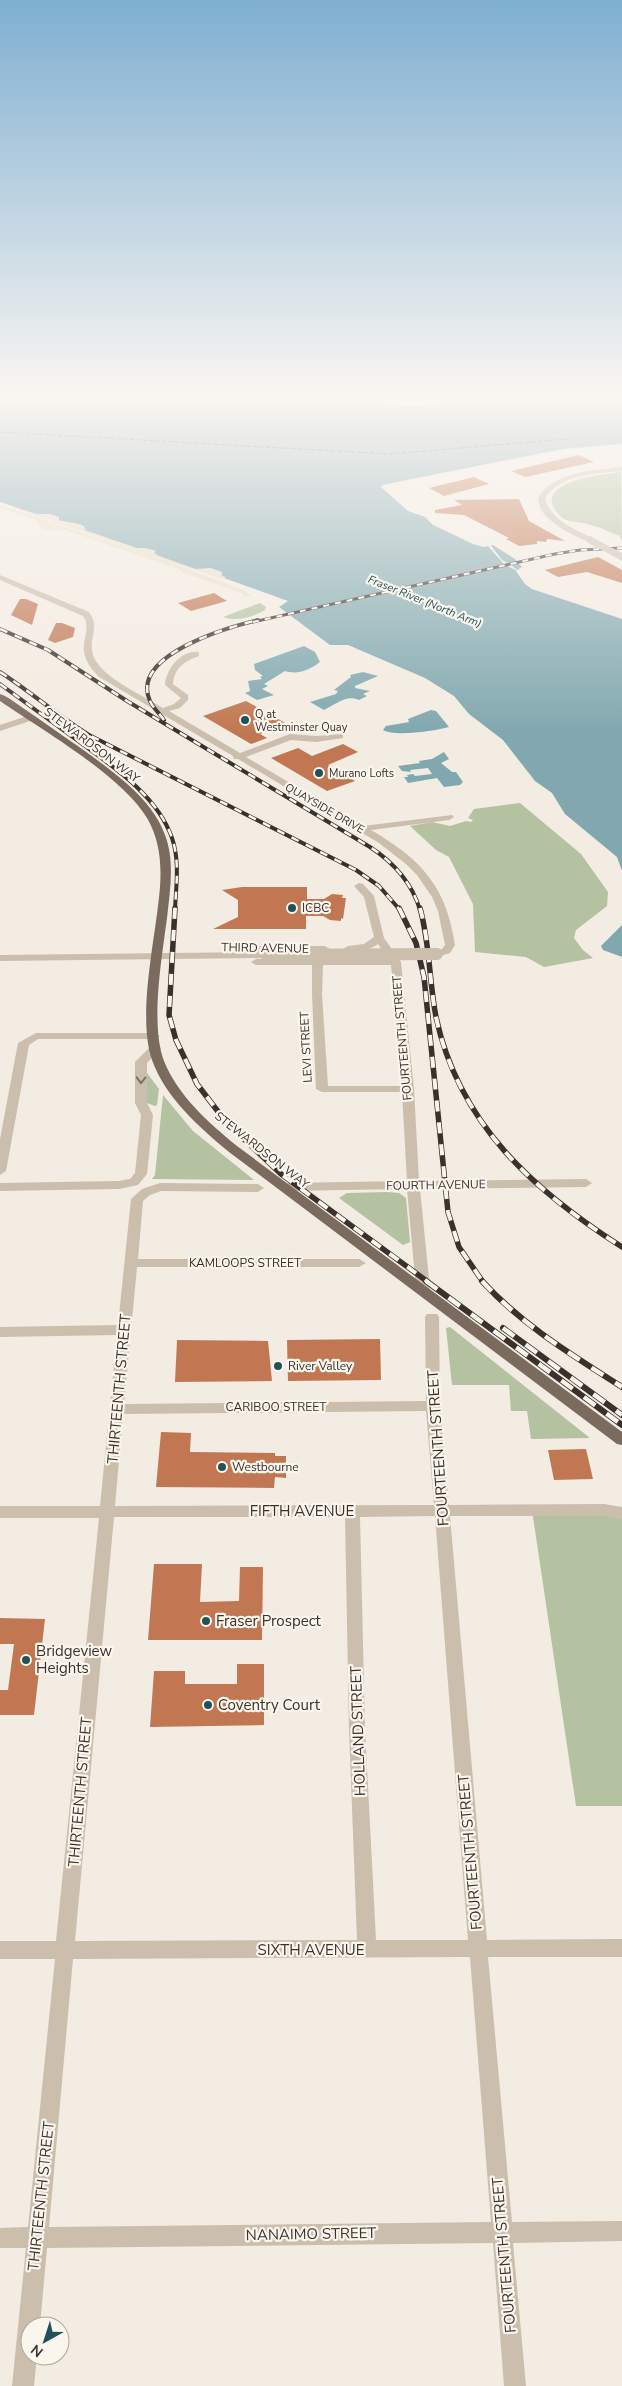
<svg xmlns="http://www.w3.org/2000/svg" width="622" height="2386" font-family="'Nunito Sans',sans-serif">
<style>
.green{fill:#b4c2a2}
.plaza{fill:#eadfca}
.water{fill:#81a8af}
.pier{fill:#f3ece2}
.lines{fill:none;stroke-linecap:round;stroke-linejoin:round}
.ferry{stroke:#22515a;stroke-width:1;stroke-dasharray:4 2.5;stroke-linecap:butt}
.building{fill:#c17852}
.minor{fill:#cbbead;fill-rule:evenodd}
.major{fill:#7b6a5e;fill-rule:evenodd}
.rail-far3-casing{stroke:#3a312c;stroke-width:3}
.rail-far2-casing{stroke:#3a312c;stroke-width:4}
.rail-far1-casing{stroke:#3a312c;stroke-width:5.5}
.rail-casing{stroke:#3a312c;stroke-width:6}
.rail-far3{stroke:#faf6ee;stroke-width:2;stroke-dasharray:6;stroke-linecap:butt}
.rail-far2{stroke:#faf6ee;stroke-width:2.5;stroke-dasharray:8;stroke-linecap:butt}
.rail-far1{stroke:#faf6ee;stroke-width:4;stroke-dasharray:11;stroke-linecap:butt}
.rail{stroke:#faf6ee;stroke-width:4.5;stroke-dasharray:14;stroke-linecap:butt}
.minor-bridge-far1{stroke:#cbbead;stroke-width:7}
.minor-bridge{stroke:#cbbead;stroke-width:12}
.oneway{stroke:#7b7066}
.poi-dot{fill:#22515a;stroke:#faf6ee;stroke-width:2}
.labels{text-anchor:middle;stroke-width:4.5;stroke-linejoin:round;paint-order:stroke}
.far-water-label{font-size:11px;font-style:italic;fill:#22515a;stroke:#faf6ee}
.far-poi-label{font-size:11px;fill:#3a312c;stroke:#faf6ee;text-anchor:start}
.far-street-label{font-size:11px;fill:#3a312c;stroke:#faf6ee}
.street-label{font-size:12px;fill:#3a312c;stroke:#faf6ee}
.poi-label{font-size:12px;fill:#3a312c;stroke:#faf6ee;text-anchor:start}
.near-street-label{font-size:15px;fill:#3a312c;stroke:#faf6ee}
.near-poi-label{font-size:15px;fill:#3a312c;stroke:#faf6ee;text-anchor:start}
</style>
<rect width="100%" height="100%" fill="#f3ece2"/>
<!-- green -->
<g class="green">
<path d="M621,472L622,542L620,536C609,532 598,526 587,524C580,522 570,522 564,519C559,516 554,509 552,504C547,479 606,474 621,472Z"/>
<path d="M260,603L266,607L265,610C253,617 236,622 223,617Z"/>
<polygon points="520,803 581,854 608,892 607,906 576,930 574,938 583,950 593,958 544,967 526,957 475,952 473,904 449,857 436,850 410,826 432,822 450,826 466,821 471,822 473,820 468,818 474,809"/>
<polygon points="147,1073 159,1089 157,1105 155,1106 147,1103"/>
<polygon points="163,1095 193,1131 254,1180 152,1179 155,1175"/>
<polygon points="388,1192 399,1193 406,1198 410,1242 403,1245 339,1198 347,1193"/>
<polygon points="450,1327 590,1438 531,1439 527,1411 511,1411 509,1385 452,1385 446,1328"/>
<polygon points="604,1509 622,1518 622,1806 576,1806 532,1510"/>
</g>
<!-- plaza -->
<polygon class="plaza" points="0,502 35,514 49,514 60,517 59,520 65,522 73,522 84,525 85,531 137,548 145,548 202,569 211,568 223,572 226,577 222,579 172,563 243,590 252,596 245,596 240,592 183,573 181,570 65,530 47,530 38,527 40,526 36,520 0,508 0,505 46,520 52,525 62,526 166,561 63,525 51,524 51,521"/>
<!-- water -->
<g class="water">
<path d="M0,398H349L362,404H386L387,407L466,404L465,401L492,398H622V444L563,449L382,485L381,487L408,511L425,517L433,525L473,544L484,547L493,545L515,559L522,567L516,571L525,584L532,589L622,619V871L617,857L565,814L552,793L535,781L503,740L469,714L454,696L425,678L348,645H330L279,607L288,601L224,578L226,577L222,576V572L211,568L196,569L156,555L157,554L154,553L156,551L145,548H137L84,530L86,529L83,528L85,527C80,522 68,523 59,520V517L50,514H36L0,502Z"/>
<path d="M304,646L315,652L320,662C309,670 298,675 285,671L264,684L268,686L262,689L274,695L257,700L245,693L250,691L248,681L262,679L260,677L263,676L255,670L254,664Z"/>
<path d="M363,672L378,676L355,686V688L370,691L363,694L367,696L359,700C346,694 335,705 324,710L310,702L336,694L338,691L334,690L351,677L350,675Z"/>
<path d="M431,710L436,711L449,727C435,731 395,737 383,730L386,726L409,722L408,719Z"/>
<polygon points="444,752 449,759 441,763 452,772 456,772 463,782 460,785 444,787 437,778 408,783 404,777 408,777 407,775 413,774 415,776 432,774 428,768 410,770 411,772 402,771 398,766 420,763 419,761 432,759"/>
<polygon points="622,925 622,957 603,950 601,946"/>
</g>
<!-- pier -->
<polygon class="pier" points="489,543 502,560 508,563 521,561 523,562 511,565 520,572 507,566 286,616 284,614 504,564 486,544"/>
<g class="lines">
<!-- ferry -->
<polyline class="ferry" points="0,432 389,454 567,439 571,442"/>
</g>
<!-- building -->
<g class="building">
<polygon points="579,455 594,462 525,477 511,471"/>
<polygon points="474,477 489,484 444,496 429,488"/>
<polygon points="519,499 529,521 565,541 547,539 546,542 537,541 537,544 519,546 506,539 509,538 464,515 435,513 435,510 462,505 454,500"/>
<polygon points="598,557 622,570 622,583 587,572 558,577 545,570"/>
<polygon points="214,593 227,601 191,611 178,603"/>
<polygon points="20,599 26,599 38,604 32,625 11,615"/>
<polygon points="56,623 62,623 75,628 73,637 55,643 48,640"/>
<polygon points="246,701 287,724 260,734 267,738 251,744 203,716"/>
<polygon points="343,744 358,752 328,765 355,781 327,791 271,758 298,748 312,756"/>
<polygon points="242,887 307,887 307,899 324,899 332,894 343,895 342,898 346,898 343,919 341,918 341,921 330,920 323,916 306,916 306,929 213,929 238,917 238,900 222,890"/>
<polygon points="380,1339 381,1380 288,1381 287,1340"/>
<polygon points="177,1340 268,1341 272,1381 175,1382"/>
<polygon points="161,1432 191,1433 190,1452 275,1453 275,1456 286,1456 286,1478 275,1477 274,1488 156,1487"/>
<polygon points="586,1449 593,1479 554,1480 548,1450"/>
<polygon points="154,1564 202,1564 200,1602 239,1601 240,1567 263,1567 262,1640 148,1640"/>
<polygon points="0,1618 45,1619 34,1715 0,1715 0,1690 8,1690 14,1644 0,1644"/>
<polygon points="237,1664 264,1664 264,1725 150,1727 154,1671 185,1671 185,1684 237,1684"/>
</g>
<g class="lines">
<!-- minor -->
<g class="minor">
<path d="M622,467V471C598,473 557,475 545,499C552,521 574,529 593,538V542C581,542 548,522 542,511C540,508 539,503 538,499C552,472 594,470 622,467Z"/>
<path d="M0,575L89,612C100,628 90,634 92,650C94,675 143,695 163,708L174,704L181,698L165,685C166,669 181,650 199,652V656C185,661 174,668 173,684L188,695V700L180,708L169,711L240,753L290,734L316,736L343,734V738L316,742L291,740L246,757L363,826L452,815L454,817L449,820L371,830C422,860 446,886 455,945L450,953L437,957L432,954L442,949L445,945L438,911L432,897L417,875L406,864L379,843L238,759H234L233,756L99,677C93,670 87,664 85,656C80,642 92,628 83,616L0,580Z"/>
<polygon points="30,715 33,716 33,720 0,731 0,725"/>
<path d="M359,883L363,884L374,896L384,938L401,962L414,1089L419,1181L586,1179L592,1183L586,1187L420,1189L430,1289L423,1294L416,1289L407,1189L285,1191L279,1187L285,1183L407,1181L402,1092H322L316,1089L312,994V965H256L251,962L256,959H312L313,952H267L271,955L266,958L0,961V955L257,952L253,949L258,946H325L330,949L323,952V959H388L378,944C370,950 351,956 343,949L348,946L364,944L374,937L364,897L354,886ZM323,965H391L402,1086H328L322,994Z"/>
<polygon points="36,1033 154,1033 160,1036 154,1039 38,1039 29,1045 6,1171 0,1175 0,1139 18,1043"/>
<polygon points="155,1045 161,1048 147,1063 147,1103 153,1115 147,1174 138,1185 119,1189 0,1191 0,1183 119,1181 130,1179 135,1173 141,1115 135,1103 135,1062 151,1046"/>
<path d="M160,1183L258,1184L264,1188L258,1192L161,1191L150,1195L143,1201L138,1259H359L366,1263L359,1267H137L124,1404L426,1401L425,1317L427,1314H437L439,1317L440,1406L449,1505L604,1504L622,1507V1519L604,1516H450L487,1940L622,1939V1957H488L512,2222L622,2221V2241L513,2243L526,2386H504L493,2243L47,2248L40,2326H30V2356H37L34,2386H12L26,2248H0V2228L28,2227L55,1959H0V1941H56L99,1518H0V1506H100L117,1335L0,1337V1327L118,1325L131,1199L142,1189ZM426,1411L434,1505L115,1506L123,1414ZM435,1516L468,1940H376L365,1729L360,1517ZM114,1517H345L349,1729L357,1940L75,1941ZM470,1957L491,2222L49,2227L73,1959Z"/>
</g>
<!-- major -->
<path class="major" d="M0,694C9,697 18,705 26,710C45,723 63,736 82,749C112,771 152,798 165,835C175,861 170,891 167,918C162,957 150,1024 164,1061C178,1096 209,1123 237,1146L622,1432V1445L617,1444L229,1152C199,1127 165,1097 152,1060C138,1019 153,949 158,906C162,876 163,845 147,818C121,775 42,730 0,701Z"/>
<defs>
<polyline id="rail-far3" points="253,622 555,554 580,550 622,548"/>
<g id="rail-far2">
<path d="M0,629L48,650L127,701L370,847C393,862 412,883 420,910"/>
<path d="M0,672C31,692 58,716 89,735L356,870L379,886L400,910"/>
<path d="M0,684C25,702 49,720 74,738C109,764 157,794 172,838C180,861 176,886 175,910"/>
<path d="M164,720C160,714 153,708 150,701C129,655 229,627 258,620"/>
</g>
<g id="rail-far1">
<polyline points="175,908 169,1015 176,1040 197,1084 226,1122 281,1174 428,1282"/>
<polyline points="399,908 416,943 424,977 448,1212 459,1247 483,1282"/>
<path d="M420,908C430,944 429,981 436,1017C459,1124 534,1191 622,1247"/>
</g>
<g id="rail">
<polyline points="426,1281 622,1425"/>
<path d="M482,1281C522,1325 572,1355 622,1387"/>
<polyline points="503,1328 622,1415"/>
</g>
</defs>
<!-- rail-far3 casing -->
<use href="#rail-far3" class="rail-far3-casing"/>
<!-- rail-far2 casing -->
<use href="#rail-far2" class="rail-far2-casing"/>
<!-- rail-far1 casing -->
<use href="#rail-far1" class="rail-far1-casing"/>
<!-- rail casing -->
<use href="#rail" class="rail-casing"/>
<!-- rail-far3 -->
<use href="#rail-far3" class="rail-far3"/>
<!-- rail-far2 -->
<use href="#rail-far2" class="rail-far2"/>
<!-- rail-far1 -->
<use href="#rail-far1" class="rail-far1"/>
<!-- rail -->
<use href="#rail" class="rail"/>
<!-- minor-bridge-far1 -->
<polyline class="minor-bridge-far1" points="590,540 622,557"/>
<!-- minor-bridge -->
<polyline class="minor-bridge" points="266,955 437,954"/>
</g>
<!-- one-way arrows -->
<defs><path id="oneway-chevron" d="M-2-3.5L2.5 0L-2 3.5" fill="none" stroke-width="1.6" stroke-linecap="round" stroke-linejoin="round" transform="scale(1.25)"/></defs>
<use class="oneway" href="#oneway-chevron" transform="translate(141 1080) rotate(91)"/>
<!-- sky -->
<linearGradient id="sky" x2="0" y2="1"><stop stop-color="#7fafd1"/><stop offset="0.54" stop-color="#faf6f2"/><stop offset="1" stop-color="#faf6f2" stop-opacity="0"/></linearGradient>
<rect width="622" height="733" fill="url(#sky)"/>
<!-- markers -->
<g class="poi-dot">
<circle cx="245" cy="720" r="5"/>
<circle cx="319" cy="773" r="5"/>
<circle cx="292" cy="908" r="5"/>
<circle cx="278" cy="1366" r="5"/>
<circle cx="222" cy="1467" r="5"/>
<circle cx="206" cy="1621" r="5"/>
<circle cx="26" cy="1660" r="5"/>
<circle cx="208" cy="1705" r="5"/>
</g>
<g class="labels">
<!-- far-water labels -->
<g class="far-water-label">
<text transform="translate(425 601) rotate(22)" y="4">Fraser River (North Arm)</text>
</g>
<!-- far-poi labels -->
<g class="far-poi-label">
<text x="255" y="718">Q at<tspan x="255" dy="13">Westminster Quay</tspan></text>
<text x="329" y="777">Murano Lofts</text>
</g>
<!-- far-street labels -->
<g class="far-street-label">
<text transform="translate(325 808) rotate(30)" y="4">QUAYSIDE DRIVE</text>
</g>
<!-- street labels -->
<g class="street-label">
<text transform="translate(92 745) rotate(37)" y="4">STEWARDSON WAY</text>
<text transform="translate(265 948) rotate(1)" y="4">THIRD AVENUE</text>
<text transform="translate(402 1038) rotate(-95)" y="4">FOURTEENTH STREET</text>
<text transform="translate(306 1047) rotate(-93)" y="4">LEVI STREET</text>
<text transform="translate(262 1150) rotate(38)" y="4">STEWARDSON WAY</text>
<text transform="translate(436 1185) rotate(-1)" y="4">FOURTH AVENUE</text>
<text x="245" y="1267">KAMLOOPS STREET</text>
<text x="276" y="1411">CARIBOO STREET</text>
</g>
<!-- poi labels -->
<g class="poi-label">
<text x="302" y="912">ICBC</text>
<text x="288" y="1370">River Valley</text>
<text x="232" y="1471">Westbourne</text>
</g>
<!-- near-street labels -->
<g class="near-street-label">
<text transform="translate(119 1389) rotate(-85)" y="5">THIRTEENTH STREET</text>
<text transform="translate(438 1448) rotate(-94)" y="5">FOURTEENTH STREET</text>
<text x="302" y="1516">FIFTH AVENUE</text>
<text transform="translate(358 1731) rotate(-92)" y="5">HOLLAND STREET</text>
<text transform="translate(80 1792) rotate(-85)" y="5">THIRTEENTH STREET</text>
<text transform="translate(470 1852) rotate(-95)" y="5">FOURTEENTH STREET</text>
<text x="311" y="1955">SIXTH AVENUE</text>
<text transform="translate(41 2196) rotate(-84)" y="5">THIRTEENTH STREET</text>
<text transform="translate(311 2234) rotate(-1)" y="5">NANAIMO STREET</text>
<text transform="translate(504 2255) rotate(-95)" y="5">FOURTEENTH STREET</text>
</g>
<!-- near-poi labels -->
<g class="near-poi-label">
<text x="216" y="1626">Fraser Prospect</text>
<text x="36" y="1656">Bridgeview<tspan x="36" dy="17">Heights</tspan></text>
<text x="218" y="1710">Coventry Court</text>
</g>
</g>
<!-- north arrow -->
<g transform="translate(45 2341) rotate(219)"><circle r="24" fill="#faf6ee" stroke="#ada7a0"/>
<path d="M0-4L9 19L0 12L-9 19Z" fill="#22515a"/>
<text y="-8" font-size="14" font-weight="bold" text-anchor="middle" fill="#3a312c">N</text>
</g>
</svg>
